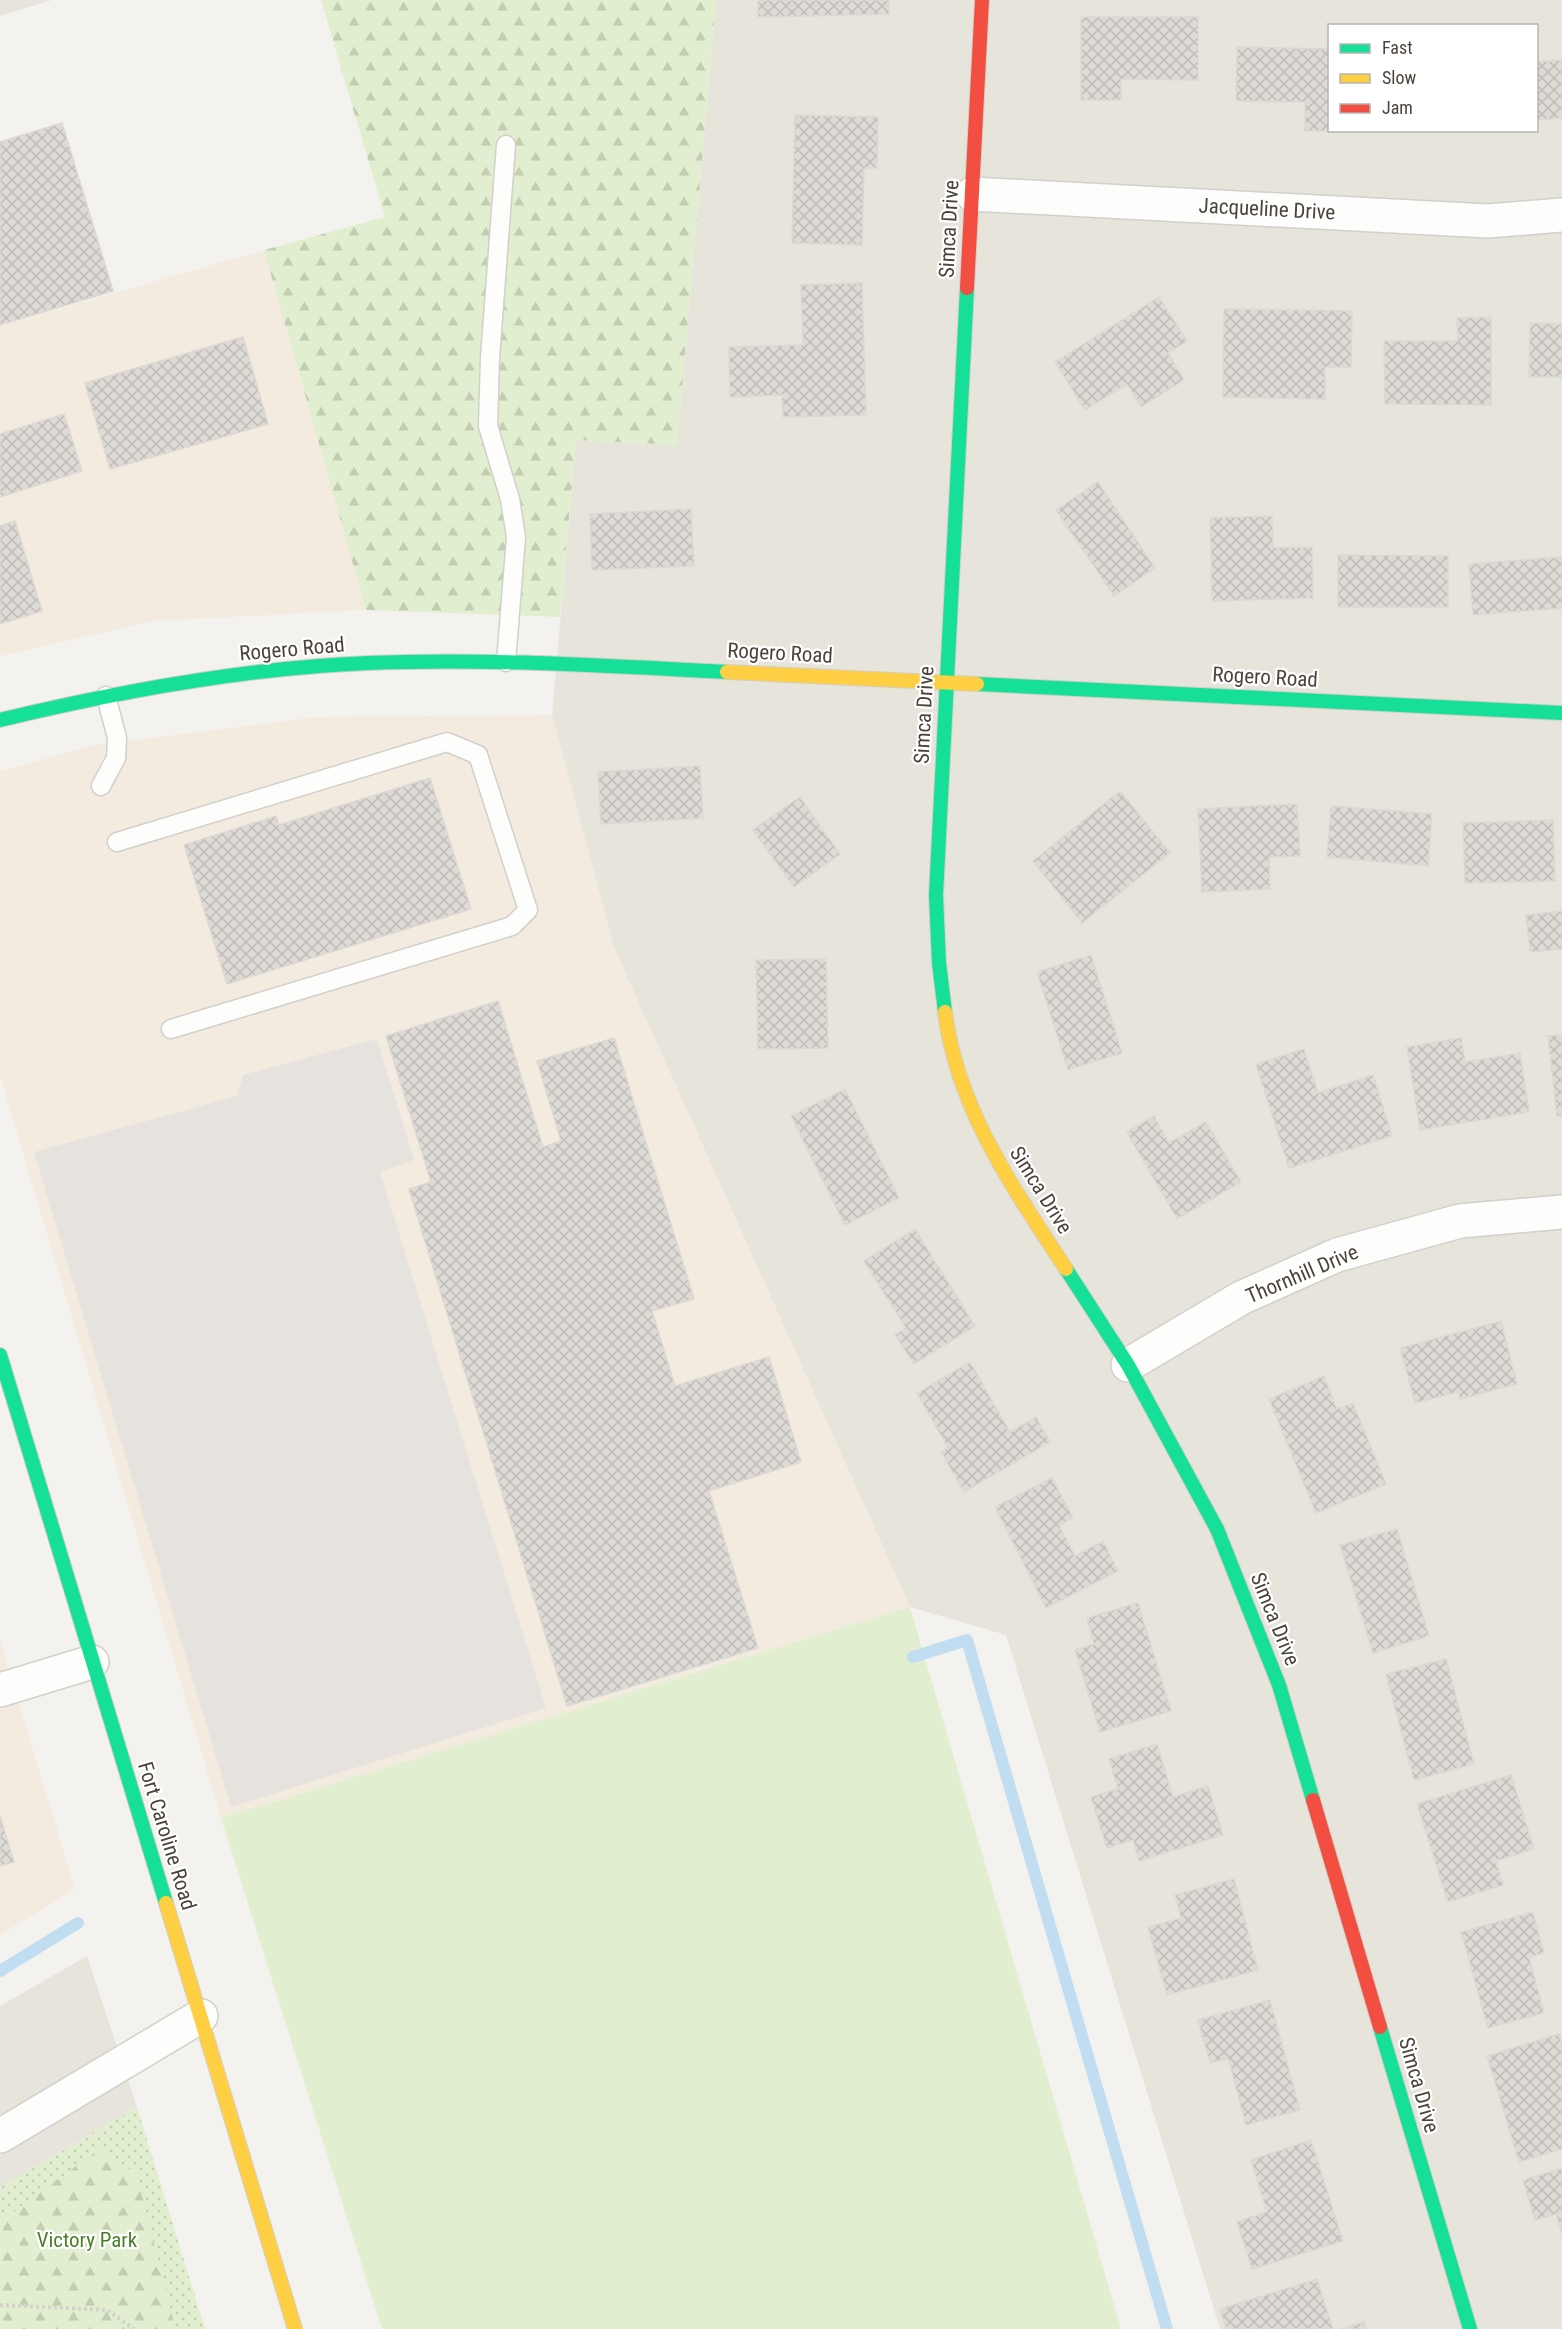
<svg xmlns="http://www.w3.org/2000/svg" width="1562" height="2329" font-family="'Roboto Condensed',sans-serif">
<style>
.residential{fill:#e7e4dc;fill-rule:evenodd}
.commercial{fill:#f3ebdf}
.grass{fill:url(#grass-dots)}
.forest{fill:url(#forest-firs)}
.garden{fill:#e1eecf}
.parking{fill:#e6e3df}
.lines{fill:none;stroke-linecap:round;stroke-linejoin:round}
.stream{stroke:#c0ddf1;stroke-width:12}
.building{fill:url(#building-cross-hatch);stroke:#dcd9d4;stroke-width:1.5}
.lane-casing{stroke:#d2d0cb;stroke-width:21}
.street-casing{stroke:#d2d0cb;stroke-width:36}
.fast-casing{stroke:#d3cfc5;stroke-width:16}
.slow-casing{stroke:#d3cfc5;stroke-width:16}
.jam-casing{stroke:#d3cfc5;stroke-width:16}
.path{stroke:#d3d2cc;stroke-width:4;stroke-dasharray:3 3;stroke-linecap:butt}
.lane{stroke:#fdfdfc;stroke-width:18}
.street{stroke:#fdfdfc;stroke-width:33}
.fast{stroke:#16e098;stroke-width:14}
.slow{stroke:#ffcf43;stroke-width:14}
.jam{stroke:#f24e42;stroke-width:14}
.labels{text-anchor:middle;stroke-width:4.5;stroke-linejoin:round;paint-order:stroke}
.street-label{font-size:21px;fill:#4b4439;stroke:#fff}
.park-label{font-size:21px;fill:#4a7f2a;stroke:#fff}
</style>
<defs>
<pattern id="grass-dots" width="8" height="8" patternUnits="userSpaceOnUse" patternTransform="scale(1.5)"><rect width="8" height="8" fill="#e1eecf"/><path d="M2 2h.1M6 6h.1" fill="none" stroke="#c3cdb2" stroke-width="1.8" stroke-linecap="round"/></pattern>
<pattern id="forest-firs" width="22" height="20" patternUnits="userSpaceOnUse" patternTransform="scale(1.5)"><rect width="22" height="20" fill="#e1eecf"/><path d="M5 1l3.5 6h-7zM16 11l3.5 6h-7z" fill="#c3cdb2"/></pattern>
<pattern id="building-cross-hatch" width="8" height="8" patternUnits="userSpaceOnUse" patternTransform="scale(1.5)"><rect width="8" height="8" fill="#dedbd6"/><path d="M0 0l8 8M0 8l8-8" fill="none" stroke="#c0bdb8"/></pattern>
</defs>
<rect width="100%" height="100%" fill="#f4f2ee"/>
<!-- residential -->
<g class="residential">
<polygon points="0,0 52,0 0,16"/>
<path d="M716,0H1562V2329H1220L1006,1635L910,1607L614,948L552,715L576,440L677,445ZM1330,26H1536V130H1330Z"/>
<polygon points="87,1956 137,2107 0,2188 0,2006"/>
</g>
<!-- commercial -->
<g class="commercial">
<polygon points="264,250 366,610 153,621 0,656 0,326"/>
<polygon points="552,715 614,948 910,1607 221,1818 0,1076 0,771 95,745 317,717"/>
<polygon points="0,1640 75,1889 0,1935"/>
</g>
<!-- grass -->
<polygon class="grass" points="137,2107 205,2329 0,2329 0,2188"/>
<!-- forest -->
<g class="forest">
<polygon points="321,0 716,0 677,445 576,440 560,617 366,610 264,250 385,217"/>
<polygon points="101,2148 137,2175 173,2319 171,2329 0,2329 0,2222"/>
</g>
<!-- garden -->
<polygon class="garden" points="910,1607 1121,2329 382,2329 221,1818"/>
<!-- parking -->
<polygon class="parking" points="377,1039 414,1160 380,1172 546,1708 231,1807 34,1152 237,1096 243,1075"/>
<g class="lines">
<!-- stream -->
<g class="stream">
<polyline points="913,1657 967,1640 1167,2329"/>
<polyline points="0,1971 78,1923"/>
</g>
</g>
<!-- building -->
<g class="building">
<polygon points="758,0 889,0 889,14 758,17"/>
<polygon points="1081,17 1198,17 1198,80 1121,79 1121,100 1081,100"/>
<polygon points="1237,47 1330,49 1330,130 1353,131 1305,131 1305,102 1236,101"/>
<polygon points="1562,60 1562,118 1536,120 1536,62"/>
<polygon points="795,115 878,117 877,168 864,168 862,245 792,243"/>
<polygon points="62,123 113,291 0,325 0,142"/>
<polygon points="862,283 866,415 783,417 782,395 730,397 729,347 803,345 801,285"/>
<polygon points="1159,297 1187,341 1168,353 1184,380 1141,407 1127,384 1085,410 1055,362"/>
<polygon points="1224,309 1352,311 1351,367 1325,367 1325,399 1223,397"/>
<polygon points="1491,317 1491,405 1385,404 1384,341 1458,341 1457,318"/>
<polygon points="1530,323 1562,324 1562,377 1529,377"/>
<polygon points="243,337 268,424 110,469 85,383"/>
<polygon points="64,414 82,471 0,497 0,434"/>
<polygon points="1098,482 1155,568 1114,596 1056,510"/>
<polygon points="691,509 694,566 592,570 590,514"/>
<polygon points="1272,516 1273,548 1312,547 1313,598 1212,601 1210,518"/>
<polygon points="15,521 42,611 0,624 0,526"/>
<polygon points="1338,555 1448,556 1448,607 1338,607"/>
<polygon points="1562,557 1562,608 1473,615 1469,564"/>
<polygon points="700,766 703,818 601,824 598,772"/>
<polygon points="430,778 471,909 227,984 184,845 276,816 279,825"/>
<polygon points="1120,791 1170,853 1082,923 1033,861"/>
<polygon points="800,797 840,854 794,887 753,830"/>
<polygon points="1297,804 1300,856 1269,857 1270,889 1202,892 1198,809"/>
<polygon points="1331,806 1432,814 1428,866 1327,857"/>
<polygon points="1553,820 1555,881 1465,883 1463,823"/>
<polygon points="1562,911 1562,949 1530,952 1526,915"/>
<polygon points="1091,955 1122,1053 1068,1070 1037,972"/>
<polygon points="826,959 828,1048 758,1049 756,960"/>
<polygon points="498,1001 543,1147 561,1141 537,1061 614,1038 694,1299 652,1311 675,1386 769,1357 801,1462 709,1491 758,1648 567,1706 409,1189 431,1182 386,1036"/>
<polygon points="1562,1035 1562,1116 1557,1116 1548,1036"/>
<polygon points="1461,1038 1465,1062 1520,1053 1529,1112 1420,1130 1407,1047"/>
<polygon points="1304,1049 1318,1093 1373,1075 1392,1136 1289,1168 1256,1064"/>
<polygon points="845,1089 899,1198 845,1225 791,1116"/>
<polygon points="1154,1116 1169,1143 1206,1122 1241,1182 1177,1219 1127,1132"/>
<polygon points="915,1229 975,1326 914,1364 895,1335 906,1328 864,1261"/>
<polygon points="1501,1321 1517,1384 1460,1399 1458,1392 1415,1403 1400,1348"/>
<polygon points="970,1362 1010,1432 1036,1417 1050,1442 964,1492 941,1452 948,1448 917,1393"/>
<polygon points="1324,1376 1337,1409 1353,1403 1386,1484 1316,1513 1269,1399"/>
<polygon points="1052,1478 1073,1518 1059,1525 1075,1556 1103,1541 1118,1571 1046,1608 995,1507"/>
<polygon points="1397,1529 1429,1636 1373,1653 1340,1545"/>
<polygon points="1138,1603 1171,1711 1100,1732 1075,1650 1094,1644 1087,1618"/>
<polygon points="1446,1659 1474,1764 1414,1780 1386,1674"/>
<polygon points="1157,1744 1173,1797 1208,1786 1223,1835 1139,1861 1133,1840 1107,1848 1091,1797 1118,1789 1109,1759"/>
<polygon points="1511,1775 1534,1849 1496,1861 1503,1885 1448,1902 1417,1804"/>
<polygon points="0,1816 14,1862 0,1866"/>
<polygon points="1234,1879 1258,1970 1167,1995 1148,1927 1181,1918 1175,1895"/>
<polygon points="1533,1912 1544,1953 1529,1957 1544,2013 1488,2028 1461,1932"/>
<polygon points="1270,2000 1300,2110 1246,2125 1228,2058 1210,2063 1198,2020"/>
<polygon points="1559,2034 1562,2045 1562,2149 1519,2162 1487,2056"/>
<polygon points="1311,2140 1343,2241 1252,2269 1237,2222 1267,2212 1251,2160"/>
<polygon points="1562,2168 1562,2234 1556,2214 1535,2220 1523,2180"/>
<polygon points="1317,2279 1333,2329 1226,2329 1220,2309"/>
<polygon points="1364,2322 1366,2329 1341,2329"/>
</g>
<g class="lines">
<defs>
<g id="lane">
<polyline points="506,145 490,358 488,426 510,499 516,537 506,662"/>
<polyline points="101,786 116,758 117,738 106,696"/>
<polyline points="117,842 447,742 478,755 528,910 512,926 171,1029"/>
</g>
<g id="street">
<polyline points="972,194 1488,221 1562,215"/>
<polyline points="1128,1365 1241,1298 1337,1255 1460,1221 1562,1212"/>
<polyline points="0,1690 92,1662"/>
<polyline points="0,2136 201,2016"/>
</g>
<g id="fast">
<polyline points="977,684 1562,713"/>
<path d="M0,720C120,691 244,668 368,663C488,658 607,666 727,672"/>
<polyline points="945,1012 939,963 936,895 967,288"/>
<polyline points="1066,1269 1128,1365 1217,1529 1279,1685 1313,1800"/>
<polyline points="0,1355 166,1903"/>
<polyline points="1380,2027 1470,2329"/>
</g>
<g id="slow">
<polyline points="727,672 977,684"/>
<path d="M945,1012C957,1109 1014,1189 1066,1269"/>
<polyline points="166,1903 295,2329"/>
</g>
<g id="jam">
<polyline points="967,288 982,0"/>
<polyline points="1313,1800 1380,2027"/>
</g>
</defs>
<!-- lane casing -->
<use href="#lane" class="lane-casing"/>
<!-- street casing -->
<use href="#street" class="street-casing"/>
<!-- fast casing -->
<use href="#fast" class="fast-casing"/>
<!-- slow casing -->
<use href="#slow" class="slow-casing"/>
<!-- jam casing -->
<use href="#jam" class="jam-casing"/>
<!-- path -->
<polyline class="path" points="0,2305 107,2310 134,2329"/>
<!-- lane -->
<use href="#lane" class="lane"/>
<!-- street -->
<use href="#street" class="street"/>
<!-- fast -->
<use href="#fast" class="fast"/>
<!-- slow -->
<use href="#slow" class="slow"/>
<!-- jam -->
<use href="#jam" class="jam"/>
</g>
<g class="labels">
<!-- street labels -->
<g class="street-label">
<text transform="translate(1267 209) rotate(3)" y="7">Jacqueline Drive</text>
<text transform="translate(949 229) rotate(-87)" y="7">Simca Drive</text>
<text transform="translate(292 649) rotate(-5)" y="7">Rogero Road</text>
<text transform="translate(780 653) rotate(3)" y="7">Rogero Road</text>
<text transform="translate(1265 677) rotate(3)" y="7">Rogero Road</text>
<text transform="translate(924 715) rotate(-87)" y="7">Simca Drive</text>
<text transform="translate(1041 1190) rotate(58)" y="7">Simca Drive</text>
<text transform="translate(1302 1274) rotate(-23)" y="7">Thornhill Drive</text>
<text transform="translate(1275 1619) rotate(68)" y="7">Simca Drive</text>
<text transform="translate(167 1836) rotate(73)" y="7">Fort Caroline Road</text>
<text transform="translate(1419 2085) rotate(74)" y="7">Simca Drive</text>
</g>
<!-- park labels -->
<g class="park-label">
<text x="87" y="2247">Victory Park</text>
</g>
</g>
<!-- legend -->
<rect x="1328" y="24" width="210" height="108" fill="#ffffff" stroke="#b7b4b0" stroke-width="1.5"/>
<rect x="1340" y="44" width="30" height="9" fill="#16e098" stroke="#b7b4b0" stroke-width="1.5"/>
<text x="1382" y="54" font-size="18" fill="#4b4439">Fast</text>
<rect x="1340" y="74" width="30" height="9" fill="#ffcf43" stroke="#b7b4b0" stroke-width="1.5"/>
<text x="1382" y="84" font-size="18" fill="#4b4439">Slow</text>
<rect x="1340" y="104" width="30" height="9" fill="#f24e42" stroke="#b7b4b0" stroke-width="1.5"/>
<text x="1382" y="114" font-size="18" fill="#4b4439">Jam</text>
</svg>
